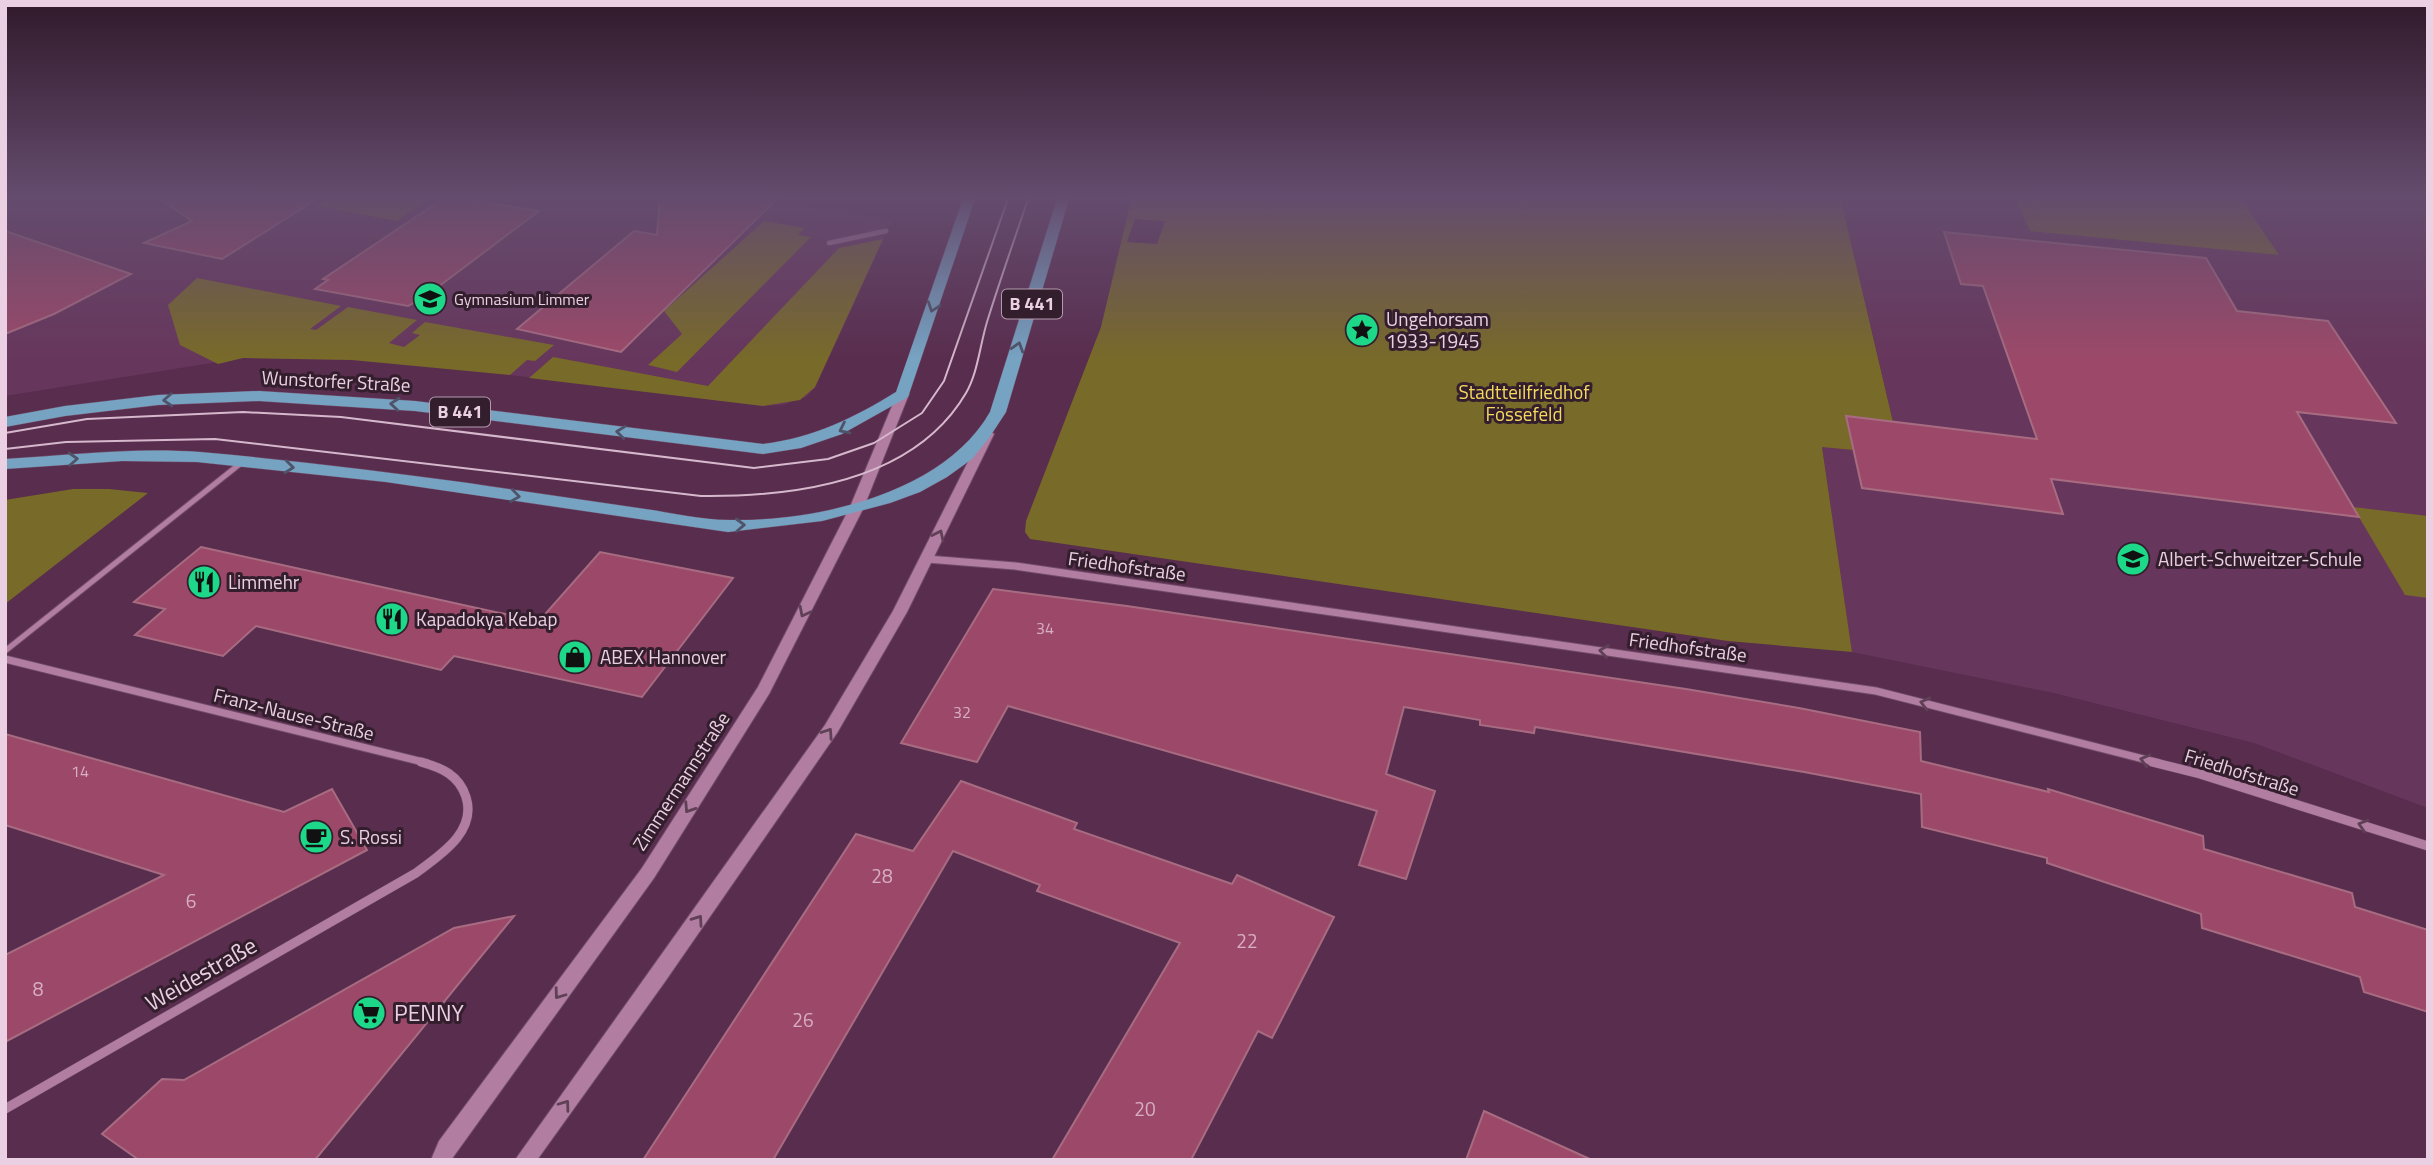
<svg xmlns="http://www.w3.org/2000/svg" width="2433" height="1165" font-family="'Titillium Web',sans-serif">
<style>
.built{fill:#67365c}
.green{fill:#786a29;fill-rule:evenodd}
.building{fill:#9c4969;stroke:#a76c81;stroke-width:2}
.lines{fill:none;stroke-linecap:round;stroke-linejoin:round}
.service-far1-casing{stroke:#714c68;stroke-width:6}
.service-casing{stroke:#714c68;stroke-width:7}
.minor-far1-casing{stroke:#714c68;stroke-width:9}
.minor-casing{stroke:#714c68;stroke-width:10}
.secondary-casing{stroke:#714c68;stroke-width:2}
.primary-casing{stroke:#714c68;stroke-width:1}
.service-far1{stroke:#b17ea2;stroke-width:4.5}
.service{stroke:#b17ea2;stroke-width:5}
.minor-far1{stroke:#b17ea2;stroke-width:7}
.minor{stroke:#b17ea2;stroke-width:9}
.secondary{fill:#b17ea2;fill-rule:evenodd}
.primary{fill:#77a3c2;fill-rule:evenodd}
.tram{stroke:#d6b8cd;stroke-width:2}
.oneway{stroke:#4e5369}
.oneway2{stroke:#5f4056}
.labels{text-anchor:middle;stroke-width:6;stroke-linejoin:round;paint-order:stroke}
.far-poi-label{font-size:16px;fill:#ebd0e3;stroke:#331e2d;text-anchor:start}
.number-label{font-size:16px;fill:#d7aec4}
.shield{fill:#331e2d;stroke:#b49bac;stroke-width:2}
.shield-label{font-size:18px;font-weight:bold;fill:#ebd0e3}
.poi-label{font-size:19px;fill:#ebd0e3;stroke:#331e2d;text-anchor:start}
.street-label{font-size:19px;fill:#ebd0e3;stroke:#331e2d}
.park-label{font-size:19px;fill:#f5da5d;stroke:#331e2d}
.near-number-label{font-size:19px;fill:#d7aec4}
.near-street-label{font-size:23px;fill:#ebd0e3;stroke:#331e2d}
.near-poi-label{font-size:23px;fill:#ebd0e3;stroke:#331e2d;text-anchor:start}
</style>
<rect width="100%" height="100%" fill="#592d4e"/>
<!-- built -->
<g class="built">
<polygon points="5,196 745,196 892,221 815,388 806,397 782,405 763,406 477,371 352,360 243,358 5,396"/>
<polygon points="1840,196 2428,196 2428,808 2254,743 2054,693 1852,652 1822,446 1853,450 1846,416 1893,421"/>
</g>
<!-- green -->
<g class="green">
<polygon points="332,196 433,196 397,221 316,206"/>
<path d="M1132,196H1840L1893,422L1846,417L1853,450L1822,447L1852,652L1728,641L1030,539L1025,532L1026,521L1101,327ZM1135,219L1165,221L1157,244L1127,242Z"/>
<polygon points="2014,196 2239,196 2279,255 2030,231"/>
<polygon points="764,221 805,228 798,235 811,237 677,372 648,365 682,334 664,311"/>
<polygon points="883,239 815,387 800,400 763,406 529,378 553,357 708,386 839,248"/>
<polygon points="197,278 341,306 310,329 316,330 348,307 417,320 389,343 404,347 420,335 412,333 425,322 554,345 535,361 527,360 510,375 352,360 243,358 218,364 180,345 168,305"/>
<polygon points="73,489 109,489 148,493 5,604 5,500"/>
<polygon points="2353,507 2428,516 2428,598 2405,595"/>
</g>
<!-- building -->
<g class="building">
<polygon points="156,196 322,196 222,259 144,243 192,221"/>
<polygon points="447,196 539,211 426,296 408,306 315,289 328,280 323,279"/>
<polygon points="660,196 780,196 621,352 517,329 634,231 657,235"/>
<polygon points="5,231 131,274 54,314 5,334"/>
<polygon points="1944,232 2206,258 2237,311 2328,321 2396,423 2297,412 2359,517 2051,479 2063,514 1862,488 1846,416 2037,439 1983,286 1961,284"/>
<polygon points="201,547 495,612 540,620 600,552 733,578 642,697 454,656 441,670 256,626 223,656 135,635 165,609 134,602"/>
<polygon points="993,589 1127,606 1686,689 1799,708 1920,732 1921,761 2049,792 2048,789 2203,836 2204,849 2352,893 2355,907 2428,930 2428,1012 2364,992 2360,977 2202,928 2201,914 2047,863 2047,858 1922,827 1921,794 1804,772 1535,727 1534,733 1480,725 1480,720 1404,707 1386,774 1435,791 1406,879 1359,865 1377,811 1008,706 977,762 901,743"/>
<polygon points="5,734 284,812 332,789 367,850 5,1042 5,955 164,875 5,825"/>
<polygon points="961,781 1077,823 1074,829 1232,884 1237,875 1334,917 1272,1038 1258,1031 1191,1160 1052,1160 1180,943 1037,891 1040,885 953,851 773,1160 643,1160 856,834 913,851"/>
<polygon points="514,916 315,1160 139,1160 102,1134 162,1079 184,1080 454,928"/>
<polygon points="1484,1111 1592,1160 1466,1160"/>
</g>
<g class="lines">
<defs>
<polyline id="service-far1" points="829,243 886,231"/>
<polyline id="service" points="5,651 241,463"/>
<g id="minor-far1">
<polyline points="927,559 1015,566 1876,691 2159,763"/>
<polyline points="5,659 427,763"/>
</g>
<g id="minor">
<polyline points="2152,762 2200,774 2428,846"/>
<path d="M5,1109L416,873C440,855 477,832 466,797C459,775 442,768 421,762"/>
</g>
<g id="secondary">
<polygon points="903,390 909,394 864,507 769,694 654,878 451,1160 431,1160 439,1141 642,868 758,687 850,507 897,394"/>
<polygon points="988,430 994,434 907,612 837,733 664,983 537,1160 515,1160 825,725 893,611 982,434"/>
</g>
<g id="primary">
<path d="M964,196H976L908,397L842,434L801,448L763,454L415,411L259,401L158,405L65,416L5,427V417L65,406L158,395L259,391L415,401L763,444C813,438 854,418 896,392Z"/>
<path d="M1058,196H1070L1006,412L989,438L972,459L947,477L920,492L890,503L822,521L728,532L386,482L197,462L122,461L5,469V459C70,455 136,447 200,452C290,460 379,471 468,483C527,492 586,500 645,509C673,513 701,520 729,520C817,522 944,493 990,412Z"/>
</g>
</defs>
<!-- service-far1 casing -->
<use href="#service-far1" class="service-far1-casing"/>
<!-- service casing -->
<use href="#service" class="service-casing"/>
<!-- minor-far1 casing -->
<use href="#minor-far1" class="minor-far1-casing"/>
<!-- minor casing -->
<use href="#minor" class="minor-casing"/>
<!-- secondary casing -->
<use href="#secondary" class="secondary-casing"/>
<!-- primary casing -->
<use href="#primary" class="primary-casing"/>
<!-- service-far1 -->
<use href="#service-far1" class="service-far1"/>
<!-- service -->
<use href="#service" class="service"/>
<!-- minor-far1 -->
<use href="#minor-far1" class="minor-far1"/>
<!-- minor -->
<use href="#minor" class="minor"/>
<!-- secondary -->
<use href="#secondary" class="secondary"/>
<!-- primary -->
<use href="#primary" class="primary"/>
<!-- tram -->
<g class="tram">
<polyline points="5,433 87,419 243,412 341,417 754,468 828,459 874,443 922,413 944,381 1009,196"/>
<path d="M5,449L66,442L215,439L701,496C794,497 914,482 966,393C978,372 980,345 987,322C1000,280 1015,238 1029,196"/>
</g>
</g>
<!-- one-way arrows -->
<defs><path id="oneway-chevron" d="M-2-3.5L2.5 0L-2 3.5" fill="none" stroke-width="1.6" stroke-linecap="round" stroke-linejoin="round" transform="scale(1.75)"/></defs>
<g class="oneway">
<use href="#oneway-chevron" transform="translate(933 307) rotate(109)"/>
<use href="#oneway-chevron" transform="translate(1018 347) rotate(-73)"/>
<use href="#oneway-chevron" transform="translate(168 400) rotate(177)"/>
<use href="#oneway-chevron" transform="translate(395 404) rotate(-175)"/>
<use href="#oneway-chevron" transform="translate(844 429) rotate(154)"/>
<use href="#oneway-chevron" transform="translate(621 432) rotate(-173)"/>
<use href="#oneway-chevron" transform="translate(73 459) rotate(-3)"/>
<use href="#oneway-chevron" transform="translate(289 467) rotate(6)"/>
<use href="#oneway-chevron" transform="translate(515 496) rotate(8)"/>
<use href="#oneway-chevron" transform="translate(740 525) rotate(-2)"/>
</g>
<g class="oneway2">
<use href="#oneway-chevron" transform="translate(939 535) rotate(-64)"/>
<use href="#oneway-chevron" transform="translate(804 612) rotate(117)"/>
<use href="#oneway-chevron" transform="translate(1604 651) rotate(-172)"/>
<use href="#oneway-chevron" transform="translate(1925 703) rotate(-166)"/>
<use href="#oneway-chevron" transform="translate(828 733) rotate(-56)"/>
<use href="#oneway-chevron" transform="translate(2145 760) rotate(-165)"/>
<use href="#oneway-chevron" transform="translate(689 808) rotate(123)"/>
<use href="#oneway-chevron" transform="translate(2363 825) rotate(-163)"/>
<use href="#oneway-chevron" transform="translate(698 920) rotate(-55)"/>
<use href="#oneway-chevron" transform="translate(559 994) rotate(126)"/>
<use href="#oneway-chevron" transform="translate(565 1105) rotate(-54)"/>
</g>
<!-- sky -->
<linearGradient id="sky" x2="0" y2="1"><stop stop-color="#31192b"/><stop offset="0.55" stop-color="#644c6e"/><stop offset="1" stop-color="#644c6e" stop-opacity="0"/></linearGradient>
<rect width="2433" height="359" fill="url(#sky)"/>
<!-- icons -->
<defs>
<symbol id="school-disc" viewBox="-11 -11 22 22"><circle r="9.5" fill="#1dd888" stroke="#331e2d"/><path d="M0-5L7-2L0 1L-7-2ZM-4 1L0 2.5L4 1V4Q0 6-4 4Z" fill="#111"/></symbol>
<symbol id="sight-disc" viewBox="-11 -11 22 22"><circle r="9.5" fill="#1dd888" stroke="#331e2d"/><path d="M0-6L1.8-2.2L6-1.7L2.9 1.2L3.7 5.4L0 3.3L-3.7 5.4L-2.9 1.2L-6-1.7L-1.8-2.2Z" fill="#111"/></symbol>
<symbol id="restaurant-disc" viewBox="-11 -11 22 22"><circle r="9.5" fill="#1dd888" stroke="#331e2d"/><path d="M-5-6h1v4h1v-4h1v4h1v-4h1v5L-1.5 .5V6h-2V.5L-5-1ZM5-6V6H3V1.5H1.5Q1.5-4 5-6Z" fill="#111"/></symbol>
<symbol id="shop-disc" viewBox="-11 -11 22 22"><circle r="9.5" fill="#1dd888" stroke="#331e2d"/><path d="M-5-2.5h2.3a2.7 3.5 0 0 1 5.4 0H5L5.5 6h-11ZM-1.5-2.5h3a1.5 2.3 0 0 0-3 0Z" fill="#111"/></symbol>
<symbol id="cafe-disc" viewBox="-11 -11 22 22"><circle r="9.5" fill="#1dd888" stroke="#331e2d"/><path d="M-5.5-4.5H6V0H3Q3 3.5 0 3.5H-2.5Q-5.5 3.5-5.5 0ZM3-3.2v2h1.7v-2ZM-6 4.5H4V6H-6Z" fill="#111"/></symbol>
<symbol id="supermarket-disc" viewBox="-11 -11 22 22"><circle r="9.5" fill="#1dd888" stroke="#331e2d"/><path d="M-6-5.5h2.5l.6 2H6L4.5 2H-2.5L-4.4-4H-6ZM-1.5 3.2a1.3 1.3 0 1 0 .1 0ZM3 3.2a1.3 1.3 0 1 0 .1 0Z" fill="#111"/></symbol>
</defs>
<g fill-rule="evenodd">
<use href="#school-disc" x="411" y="280" width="38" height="38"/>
<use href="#sight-disc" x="1343" y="311" width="38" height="38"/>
<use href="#school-disc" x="2114" y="540" width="38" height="38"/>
<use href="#restaurant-disc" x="185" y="563" width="38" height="38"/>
<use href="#restaurant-disc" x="373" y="600" width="38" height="38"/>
<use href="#shop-disc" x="556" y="638" width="38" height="38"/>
<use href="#cafe-disc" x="297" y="818" width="38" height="38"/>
<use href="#supermarket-disc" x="350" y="994" width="38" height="38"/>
</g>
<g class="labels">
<!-- far-poi labels -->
<g class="far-poi-label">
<text x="454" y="305">Gymnasium Limmer</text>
</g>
<!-- number labels -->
<g class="number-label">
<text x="1045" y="634">34</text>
<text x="962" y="718">32</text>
<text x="80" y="777">14</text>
</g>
<!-- shield labels -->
<g class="shield">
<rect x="1002" y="289.5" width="60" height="29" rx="5"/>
<rect x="430" y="397.5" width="60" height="29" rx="5"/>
</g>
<g class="shield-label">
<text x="1032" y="310">B 441</text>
<text x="460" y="418">B 441</text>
</g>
<!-- poi labels -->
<g class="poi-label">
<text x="1386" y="326">Ungehorsam<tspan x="1386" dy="22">1933-1945</tspan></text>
<text x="2158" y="566">Albert-Schweitzer-Schule</text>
<text x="228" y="589">Limmehr</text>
<text x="416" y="626">Kapadokya Kebap</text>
<text x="600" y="664">ABEX Hannover</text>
<text x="340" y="844">S. Rossi</text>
</g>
<!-- street labels -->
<g class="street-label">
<text transform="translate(336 381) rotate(3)" y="7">Wunstorfer Straße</text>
<text transform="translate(1127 566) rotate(8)" y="7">Friedhofstraße</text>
<text transform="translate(1688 647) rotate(8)" y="7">Friedhofstraße</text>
<text transform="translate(294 714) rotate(14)" y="7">Franz-Nause-Straße</text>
<text transform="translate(2242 772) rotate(17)" y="7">Friedhofstraße</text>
<text transform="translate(681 781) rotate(-57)" y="7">Zimmermannstraße</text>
</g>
<!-- park labels -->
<g class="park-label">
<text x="1524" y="399">Stadtteilfriedhof<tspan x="1524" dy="22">Fössefeld</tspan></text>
</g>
<!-- near-number labels -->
<g class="near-number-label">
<text x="882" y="883">28</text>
<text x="191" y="908">6</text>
<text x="1247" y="948">22</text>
<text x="38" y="996">8</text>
<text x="803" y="1027">26</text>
<text x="1145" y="1116">20</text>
</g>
<!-- near-street labels -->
<g class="near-street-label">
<text transform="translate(201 974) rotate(-30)" y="8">Weidestraße</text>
</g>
<!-- near-poi labels -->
<g class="near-poi-label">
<text x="394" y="1021">PENNY</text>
</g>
</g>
<!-- border -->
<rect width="2433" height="1165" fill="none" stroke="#ebd0e3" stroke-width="14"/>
</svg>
